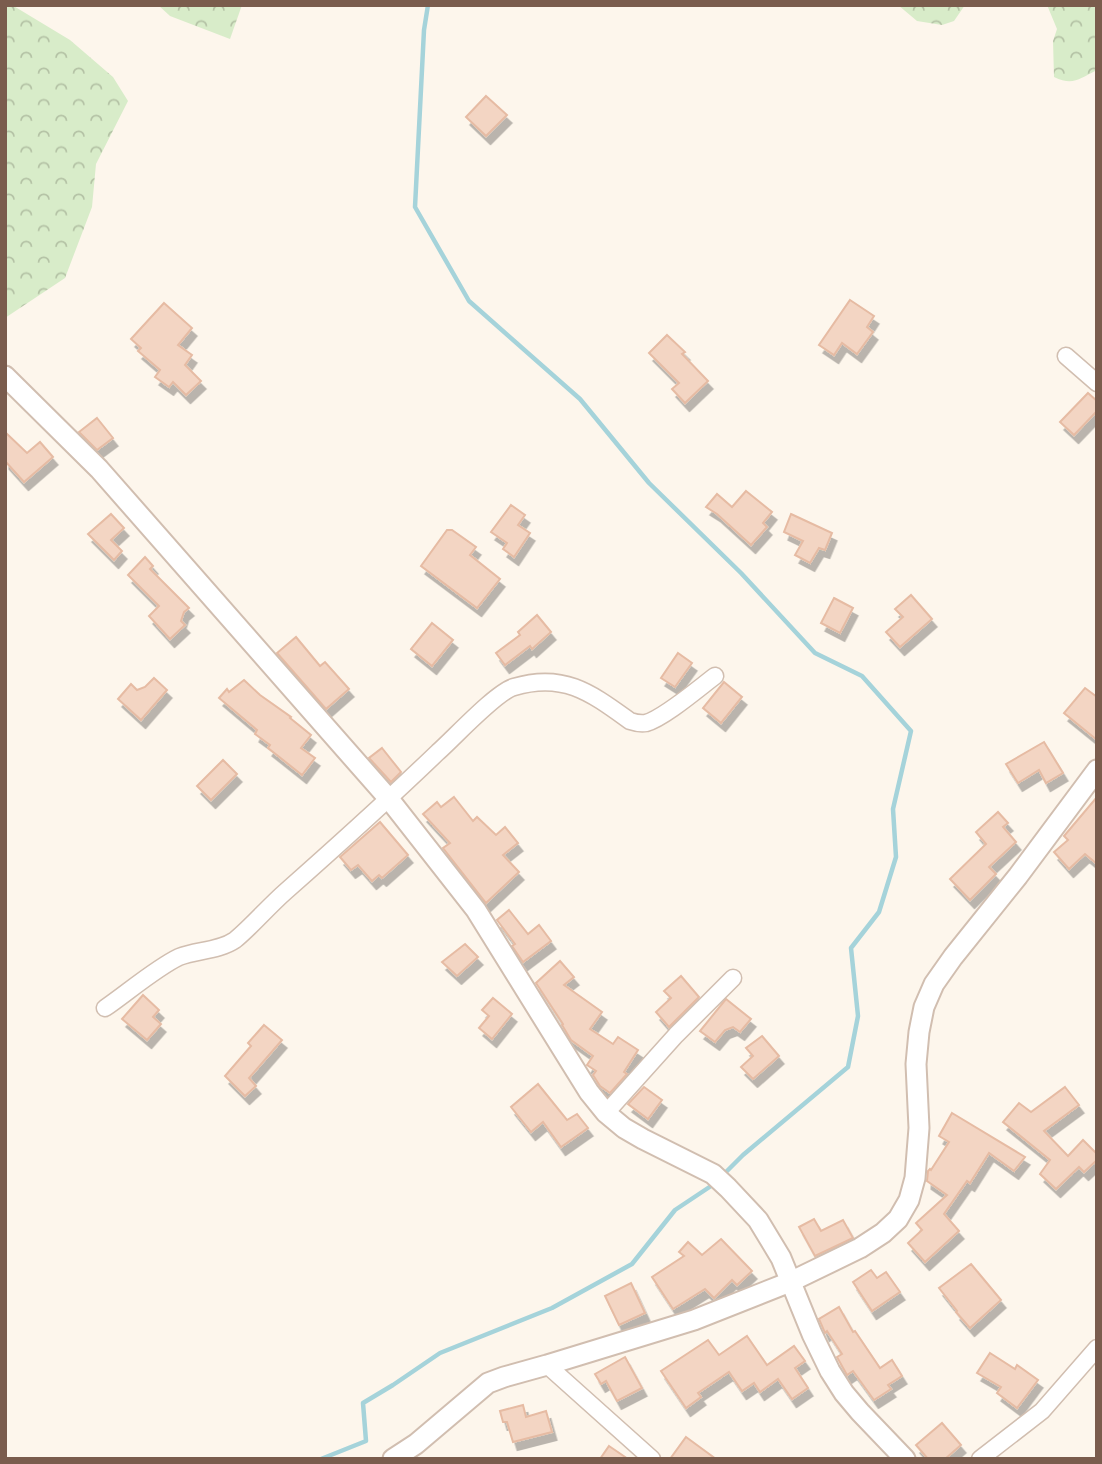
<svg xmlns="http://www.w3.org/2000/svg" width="1102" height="1464" font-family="Manrope,sans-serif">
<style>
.forest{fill:url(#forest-crowns)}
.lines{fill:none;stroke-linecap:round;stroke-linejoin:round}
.stream{stroke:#a5d3da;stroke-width:4.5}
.building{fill:#f3d5c3;stroke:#e6bba3;stroke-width:2;filter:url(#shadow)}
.minor-casing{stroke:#d1beb0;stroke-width:19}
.tertiary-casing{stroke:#d1beb0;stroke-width:23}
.minor{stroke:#fff;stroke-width:16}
.tertiary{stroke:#fff;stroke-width:19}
</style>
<defs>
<pattern id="forest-crowns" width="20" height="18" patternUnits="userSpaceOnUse" patternTransform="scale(1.75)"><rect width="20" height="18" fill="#d8ecc9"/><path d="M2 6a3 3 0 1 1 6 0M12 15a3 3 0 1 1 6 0" fill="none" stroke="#b4c2a5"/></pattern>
<filter id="shadow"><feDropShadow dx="4.5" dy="8" stdDeviation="0" flood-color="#0004"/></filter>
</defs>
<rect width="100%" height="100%" fill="#fdf6ec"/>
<!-- forest -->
<g class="forest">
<polygon points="5,5 12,5 70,40 113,77 128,101 96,164 92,207 65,278 5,318"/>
<polygon points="158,5 242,5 230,39 170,16"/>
<polygon points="898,5 965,5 954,21 942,25 917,21"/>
<path d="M1047,5H1097V70C1079,79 1073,86 1054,77L1053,41L1057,29Z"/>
</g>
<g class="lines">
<!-- stream -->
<g class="stream">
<polyline points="428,5 424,30 415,207 469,301 580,399 649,483 741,573 815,653 862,676 911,731 893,809 896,857 879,912 851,948 858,1016 848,1067 743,1155 723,1175"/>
<polyline points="321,1459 366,1441 363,1403 393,1385 440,1353 552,1308 632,1264 675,1210 714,1184"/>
</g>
</g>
<!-- building -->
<g class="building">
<polygon points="486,96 507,115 486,136 466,117"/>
<polygon points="850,300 874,316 867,327 873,332 857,354 842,343 834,355 819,345"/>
<polygon points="164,303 192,328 178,345 192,355 185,365 201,381 186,395 173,382 169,387 155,377 160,370 138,351 141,348 131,339"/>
<polygon points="667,335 685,352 682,354 708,381 685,403 672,389 679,383 649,353"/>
<polygon points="1088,393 1097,401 1097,411 1074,435 1060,422"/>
<polygon points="97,418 113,438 97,450 79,432"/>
<polygon points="5,432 27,453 40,442 53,457 24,482 5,461"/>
<polygon points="746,491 772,512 763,523 767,527 751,545 717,514 706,507 717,494 732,507"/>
<polygon points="511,505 525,515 518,525 530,533 514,557 503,549 507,543 491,532"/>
<polygon points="111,514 124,528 111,540 122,551 114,560 88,534"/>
<polygon points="791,514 832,533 825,550 819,548 810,563 795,555 803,541 784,532"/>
<polygon points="447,530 452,530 476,547 470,555 500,579 477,608 421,566"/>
<polygon points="145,557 153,566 150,569 189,608 184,612 181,621 185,625 170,639 149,616 159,606 128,575"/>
<polygon points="911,595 932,619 900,647 886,632 903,617 895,609"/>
<polygon points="834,598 853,608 840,633 821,623"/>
<polygon points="537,615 551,632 532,649 530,646 505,665 496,653 520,635 518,632"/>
<polygon points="432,623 453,640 432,666 411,649"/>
<polygon points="296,637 320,666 325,662 349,689 326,709 277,653"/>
<polygon points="678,653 692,663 675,687 661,678"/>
<polygon points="154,678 167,690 141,720 118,699 131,684 137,690 145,687"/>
<polygon points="244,680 260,695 291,717 290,718 311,735 301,748 315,758 302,775 268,748 270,745 255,734 257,730 219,698 227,689 229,692"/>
<polygon points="724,682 742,697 721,723 703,708"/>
<polygon points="1085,688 1097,697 1097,740 1064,713"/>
<polygon points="1044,742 1063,773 1046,783 1039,770 1018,783 1006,764"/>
<polygon points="382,748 401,772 391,782 369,758"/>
<polygon points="223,760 237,774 211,800 197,786"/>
<polygon points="454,797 473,821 477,817 496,835 505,827 518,843 503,855 519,872 486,903 443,848 450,843 423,814 437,802 441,807"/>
<polygon points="1097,797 1097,864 1085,854 1069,869 1054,852 1068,840 1064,836"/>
<polygon points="998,812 1008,823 1003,827 1016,842 989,867 996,874 970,900 950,879 986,844 976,832"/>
<polygon points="380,822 408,855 382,878 379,875 372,881 358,865 351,870 340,857"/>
<polygon points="509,910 528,934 539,925 551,941 523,962 512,946 515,944 497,920"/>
<polygon points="465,944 478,957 457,976 442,962"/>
<polygon points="560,961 574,977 564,985 602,1012 590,1029 613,1044 618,1037 638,1050 624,1072 627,1074 610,1093 600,1086 593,1075 596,1071 587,1065 593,1056 571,1040 562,1025 563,1024 536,983"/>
<polygon points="681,976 699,997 669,1027 656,1012 671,998 664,991"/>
<polygon points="143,995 159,1010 153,1017 161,1024 147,1040 122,1019"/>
<polygon points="493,998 512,1014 492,1039 479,1028 489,1016 482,1010"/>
<polygon points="726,999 751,1019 740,1032 733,1027 725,1030 715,1042 700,1031"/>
<polygon points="264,1025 282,1040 249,1078 256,1086 245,1096 225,1076 251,1046 248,1043"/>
<polygon points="762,1036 779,1056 753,1079 741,1067 753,1056 746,1048"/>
<polygon points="538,1084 567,1120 577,1114 588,1128 561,1147 543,1122 531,1132 511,1107"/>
<polygon points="644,1087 662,1100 648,1119 628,1104"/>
<polygon points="1065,1087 1079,1105 1044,1131 1068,1156 1083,1140 1097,1154 1097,1160 1084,1172 1079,1167 1056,1189 1040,1174 1050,1160 1003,1122 1019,1103 1031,1112"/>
<polygon points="952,1113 1025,1157 1014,1171 989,1153 970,1183 967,1181 944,1214 959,1231 925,1262 908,1243 922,1230 916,1223 947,1195 927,1181 928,1171 930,1169 931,1170 949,1142 939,1136"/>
<polygon points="814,1219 821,1231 843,1220 853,1238 815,1256 799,1227"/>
<polygon points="721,1239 752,1271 737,1285 732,1280 714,1298 705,1289 673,1309 652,1277 684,1256 679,1252 688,1242 702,1255"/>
<polygon points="971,1264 1001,1300 970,1328 956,1312 957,1311 939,1288"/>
<polygon points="871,1270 877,1278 886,1272 900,1292 872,1311 853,1282"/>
<polygon points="631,1283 645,1313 619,1325 605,1296"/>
<polygon points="839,1307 853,1332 855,1331 880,1368 892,1360 902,1376 888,1385 891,1389 874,1400 853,1371 847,1375 837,1357 842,1354 827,1331 825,1333 819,1319"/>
<polygon points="747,1336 767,1365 794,1346 805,1361 795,1368 808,1388 792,1399 778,1379 760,1392 754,1383 742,1391 729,1372 698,1393 701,1397 686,1408 661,1371 708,1340 719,1355"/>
<polygon points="990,1353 1015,1369 1017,1365 1038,1380 1017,1408 997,1393 1001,1387 977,1373"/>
<polygon points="625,1357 642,1388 617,1401 606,1381 601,1384 595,1374"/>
<polygon points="523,1405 526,1417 546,1411 552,1432 513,1442 507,1422 503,1422 500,1411"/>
<polygon points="942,1423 961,1445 945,1459 928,1459 916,1445"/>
<polygon points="686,1437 716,1459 670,1459"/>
<polygon points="609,1446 628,1459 600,1459"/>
</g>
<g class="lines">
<defs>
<g id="minor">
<polyline points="1066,356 1097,383"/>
<path d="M105,1008C127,993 156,968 179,957C197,950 219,951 235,940C251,927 268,907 285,892C337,846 388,800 438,752C454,738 496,692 514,687C564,672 591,693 630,721C636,723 640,724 646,723C664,718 699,688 715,676"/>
<polyline points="606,1113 676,1035 733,978"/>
<polyline points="547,1365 652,1459"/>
<polyline points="980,1459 1042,1411 1097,1348"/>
</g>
<g id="tertiary">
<polyline points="5,376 99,469 389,799 476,910 589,1092 606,1113 624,1128 643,1139 713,1174 728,1188 758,1220 781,1258 812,1334 830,1371 844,1393 860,1412 905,1459"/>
<polyline points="393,1459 416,1444 488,1383 504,1377 547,1365 694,1320 790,1282 860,1248 883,1233 898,1219 909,1200 915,1178 919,1128 916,1064 919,1032 924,1007 934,984 953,957 1018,876 1097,770"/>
</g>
</defs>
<!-- minor casing -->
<use href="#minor" class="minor-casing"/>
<!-- tertiary casing -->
<use href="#tertiary" class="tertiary-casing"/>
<!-- minor -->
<use href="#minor" class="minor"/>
<!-- tertiary -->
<use href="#tertiary" class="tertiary"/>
</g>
<!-- border -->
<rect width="1102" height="1464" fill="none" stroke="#7a5c4d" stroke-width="14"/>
</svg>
